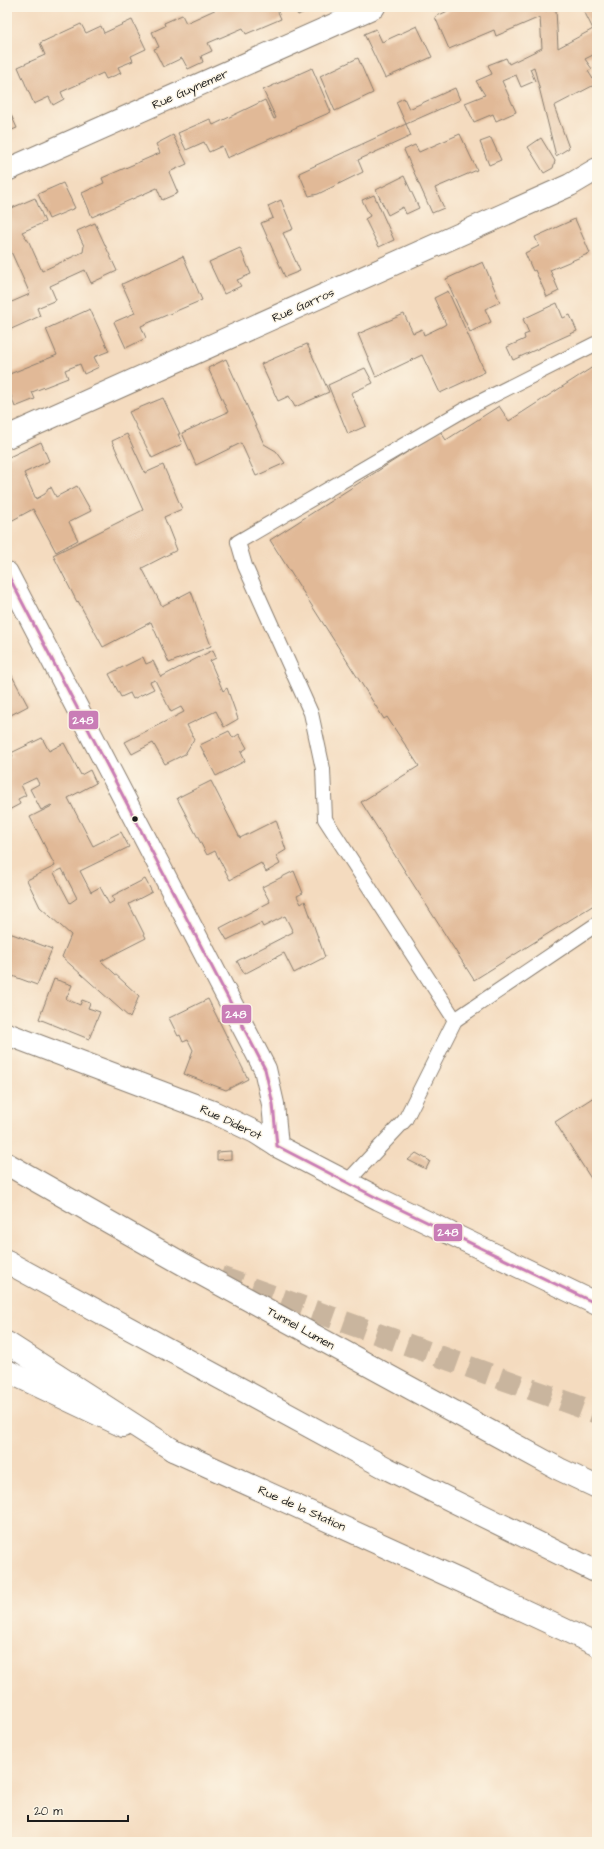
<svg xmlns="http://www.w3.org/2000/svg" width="604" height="1849" font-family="'Architects Daughter',sans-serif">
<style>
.building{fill:#e1b997;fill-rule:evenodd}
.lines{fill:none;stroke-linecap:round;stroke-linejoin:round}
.motorway-tunnel{stroke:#c9b59e;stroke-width:22;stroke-dasharray:22 11;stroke-linecap:butt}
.service-casing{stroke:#887c6e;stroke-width:16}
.minor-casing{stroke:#887c6e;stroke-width:24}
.tertiary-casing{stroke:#887c6e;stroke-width:24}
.primary-casing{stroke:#887c6e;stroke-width:24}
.motorway-casing{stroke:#887c6e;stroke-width:24}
.service{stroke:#fff;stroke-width:14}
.minor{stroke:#fff;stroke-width:22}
.tertiary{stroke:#fff;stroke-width:22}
.primary{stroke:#fff;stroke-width:22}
.motorway{stroke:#fff;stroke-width:22}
.bus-1-casing{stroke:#fcf5e5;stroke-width:6}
.bus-1{stroke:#c97db6;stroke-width:3}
.bus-dot{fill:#1c1c1c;stroke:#fcf5e5;stroke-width:1.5}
.labels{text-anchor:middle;stroke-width:3;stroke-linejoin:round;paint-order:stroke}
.street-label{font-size:12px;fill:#1c1c1c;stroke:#fcf5e5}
.line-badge{stroke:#fcf5e5;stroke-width:1.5}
.badge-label{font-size:11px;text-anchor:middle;font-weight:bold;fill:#fff}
</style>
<rect width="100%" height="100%" fill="#fcf5e5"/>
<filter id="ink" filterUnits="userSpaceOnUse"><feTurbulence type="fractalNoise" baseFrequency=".025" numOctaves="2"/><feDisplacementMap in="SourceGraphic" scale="8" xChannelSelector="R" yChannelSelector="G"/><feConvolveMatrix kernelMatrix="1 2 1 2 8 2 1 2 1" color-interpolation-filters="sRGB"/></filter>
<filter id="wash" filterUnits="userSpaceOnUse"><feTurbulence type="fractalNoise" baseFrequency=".012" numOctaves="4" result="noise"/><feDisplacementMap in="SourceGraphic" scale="16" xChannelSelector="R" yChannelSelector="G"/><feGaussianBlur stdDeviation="0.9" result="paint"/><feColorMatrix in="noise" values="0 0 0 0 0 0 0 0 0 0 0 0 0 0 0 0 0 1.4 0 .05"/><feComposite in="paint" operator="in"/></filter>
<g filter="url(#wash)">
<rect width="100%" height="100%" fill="#f4dbbf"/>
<g id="blocks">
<!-- building -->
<g class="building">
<polygon points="221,7 276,7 281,19 246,34 243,28 208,43 212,51 201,56 203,62 188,69 182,58 163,67 154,49 159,47 152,32 165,26 164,23 182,15 186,23"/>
<polygon points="294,7 315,7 298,15"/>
<polygon points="456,7 540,7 540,11 556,10 558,48 593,29 582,7 597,7 597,53 585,59 592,69 588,71 596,84 554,106 569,148 556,156 534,67 530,69 535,81 521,87 516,75 502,81 516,112 496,121 493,114 474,122 465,103 485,95 476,81 492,74 488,65 506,58 509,64 542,48 540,17 496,36 494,30 449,49 435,17"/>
<polygon points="132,20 146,49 131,56 133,61 118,67 121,73 106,79 103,73 61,92 64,99 53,105 49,97 34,104 18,67 45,55 40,43 81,24 86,33 101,26 104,33"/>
<polygon points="417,26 432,57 385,78 364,34 376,29 382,42"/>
<polygon points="358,58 373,93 335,111 320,76"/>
<polygon points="312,68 331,112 227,158 222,146 209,152 204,142 186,150 178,133 210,119 213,125 265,100 274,119 276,118 263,90"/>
<polygon points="455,88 460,100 406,124 411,136 358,160 363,172 318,194 309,196 299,173 406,124 396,102 404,98 409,109"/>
<polygon points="7,106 17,128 7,132"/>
<polygon points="460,134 477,170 435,188 444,208 432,213 404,150 415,145 419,152"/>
<polygon points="173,135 187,164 169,172 178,193 162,200 157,188 92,217 82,193 104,183 102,178 160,153 156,144"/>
<polygon points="491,138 501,160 489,165 480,142"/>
<polygon points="541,138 555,161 553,168 544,173 528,147"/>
<polygon points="404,176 419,208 406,214 403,207 388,215 376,190"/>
<polygon points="63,183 75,208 49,219 38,194"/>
<polygon points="374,195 394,240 379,247 365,219 370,216 362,200"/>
<polygon points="35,198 45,222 22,232 29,242 42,271 83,252 84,246 77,231 95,223 117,271 91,283 85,270 50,286 56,300 37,308 40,316 7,331 7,304 30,294 9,247 7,248 7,238 9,238 7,234 7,210"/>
<polygon points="281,200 293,229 283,233 300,271 285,277 261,223 273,218 268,206"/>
<polygon points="575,219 590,253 550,270 559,291 547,297 535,270 533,271 525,253 539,246 535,237"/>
<polygon points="240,248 251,274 237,280 241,286 224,294 209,262"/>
<polygon points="183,256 202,300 141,326 146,338 126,348 114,322 135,313 122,284"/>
<polygon points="483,262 500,302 485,309 491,322 470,332 446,279"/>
<polygon points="448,291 485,372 440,393 422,355 376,377 358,334 404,314 413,333 422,329 424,335 443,326 446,324 434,298"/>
<polygon points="557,303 563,318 570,315 577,331 513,360 507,347 525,339 524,335 529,333 523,319"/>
<polygon points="90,309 109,351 94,357 99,367 84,374 80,364 65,370 68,378 32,392 35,399 15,407 7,385 7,375 57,355 46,329"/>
<polygon points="307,344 329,392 295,407 289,396 278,401 261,364"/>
<polygon points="226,359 264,444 276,451 285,463 256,476 241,443 196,465 182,433 228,412 208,368"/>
<polygon points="596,365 597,903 474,980 361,802 419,766 387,717 384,719 270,540 440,431 446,440 499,406 509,421"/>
<polygon points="365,368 373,383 351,393 366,426 348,434 328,385"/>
<polygon points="163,398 180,434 178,434 182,444 152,458 129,412"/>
<polygon points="127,434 145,473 163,465 182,509 164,517 177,550 142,568 162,606 191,591 211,646 169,663 151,622 103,647 78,601 77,602 53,555 143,510 112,441"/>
<polygon points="41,442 49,461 24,473 36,499 45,494 48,488 51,487 56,497 77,486 91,511 69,522 78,540 56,552 33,509 11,521 7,513 7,458"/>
<polygon points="213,650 216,658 210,661 223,691 227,688 238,719 224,727 216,711 187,725 194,739 185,754 165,764 153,743 132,754 125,742 184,712 181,707 171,712 155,680 150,682 154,689 133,699 130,693 121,697 109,674 143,657 146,664 153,661 161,677"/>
<polygon points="10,672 28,706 7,717 7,673"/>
<polygon points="229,731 233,738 239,734 247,748 241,752 245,761 216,776 200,745"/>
<path d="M42,738L49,751L64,743L81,775L90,770L96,783L68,798L93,846L121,832L129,847L80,871L91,892L100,887L109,904L114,901L112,896L145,879L152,892L129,904L146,938L101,961L139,996L130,1018L62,957L71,935L40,907L27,880L55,866L30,817L52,806L51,805L41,810L30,789L39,784L36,778L21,785L26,795L18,799L20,804L7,811V759L13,756L11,753ZM62,869L77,898L70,903L54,873Z"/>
<polygon points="211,781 240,838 276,820 286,850 276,856 280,864 266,872 261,863 230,880 215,851 207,855 177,798"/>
<polygon points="294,871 303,893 297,896 301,904 305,901 325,957 294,973 284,953 244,974 237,961 293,932 285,916 263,927 261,923 227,940 220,928 270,902 262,887"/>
<polygon points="7,932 52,949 37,985 7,974"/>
<polygon points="54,979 72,985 66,999 80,1005 82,1000 90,1003 88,1008 100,1012 89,1039 39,1019"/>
<polygon points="208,999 248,1079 226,1090 184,1074 193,1050 188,1040 183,1042 180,1035 178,1036 169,1018"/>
<polygon points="597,1095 597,1188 555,1122"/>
<polygon points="231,1151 231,1159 217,1160 217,1152"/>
<polygon points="416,1153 430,1161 426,1169 408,1160"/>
</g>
</g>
</g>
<g filter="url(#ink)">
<use href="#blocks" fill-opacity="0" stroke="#887c6e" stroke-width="1"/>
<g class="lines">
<!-- motorway-tunnel -->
<polyline class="motorway-tunnel" points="220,1277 597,1413"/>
<defs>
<g id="service">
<polyline points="455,1020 325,819 323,769 311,713 245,566 238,542 462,411 595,344 597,345"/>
<polyline points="347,1182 405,1120 455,1020 597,924"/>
</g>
<g id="minor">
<polyline points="7,170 374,7"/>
<polyline points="7,437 570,185 597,169"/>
<polyline points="7,573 265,1069 273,1104 277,1146"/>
</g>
<g id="tertiary">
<polyline points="7,1034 213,1112 255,1132 277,1146 379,1199 597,1304"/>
<polyline points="7,1371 123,1426"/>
</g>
<polyline id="primary" points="173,1450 461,1581 597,1645"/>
<g id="motorway">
<polyline points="7,1164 183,1264 559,1469 597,1487"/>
<polyline points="7,1262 388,1469 597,1572"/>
<polyline points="7,1343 173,1450"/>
</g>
</defs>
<!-- service casing -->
<use href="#service" class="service-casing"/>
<!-- minor casing -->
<use href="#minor" class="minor-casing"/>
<!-- tertiary casing -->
<use href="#tertiary" class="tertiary-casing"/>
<!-- primary casing -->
<use href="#primary" class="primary-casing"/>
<!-- motorway casing -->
<use href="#motorway" class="motorway-casing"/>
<!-- service -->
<use href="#service" class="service"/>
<!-- minor -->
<use href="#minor" class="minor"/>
<!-- tertiary -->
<use href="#tertiary" class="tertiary"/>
<!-- primary -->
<use href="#primary" class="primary"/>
<!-- motorway -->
<use href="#motorway" class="motorway"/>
<defs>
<polyline id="bus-1" points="7,573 265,1069 273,1104 277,1146 379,1199 597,1304"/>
</defs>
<!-- bus-1 casing -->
<use href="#bus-1" class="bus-1-casing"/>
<!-- bus-1 -->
<use href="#bus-1" class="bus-1"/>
</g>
</g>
<!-- markers -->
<circle class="bus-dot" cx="135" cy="819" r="3.5"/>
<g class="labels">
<!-- street labels -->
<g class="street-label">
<text transform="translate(190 89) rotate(-24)" y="4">Rue Guynemer</text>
<text transform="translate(303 305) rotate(-24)" y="4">Rue Garros</text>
<text transform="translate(231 1122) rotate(25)" y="4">Rue Diderot</text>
<text transform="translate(301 1328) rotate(29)" y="4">Tunnel Lumen</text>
<text transform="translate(302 1508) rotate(24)" y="4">Rue de la Station</text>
</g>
</g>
<g class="line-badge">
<rect x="68" y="710" width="31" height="20" rx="4" fill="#c97db6"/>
<rect x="221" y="1004" width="31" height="20" rx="4" fill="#c97db6"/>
<rect x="433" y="1223" width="30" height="19" rx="4" fill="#c97db6"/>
</g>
<g class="badge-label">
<text x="83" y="724">248</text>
<text x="236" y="1018">248</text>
<text x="448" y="1236">248</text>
</g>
<!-- margin -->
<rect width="604" height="1849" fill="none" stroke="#fcf5e5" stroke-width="24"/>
<!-- scale -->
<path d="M28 1815v6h100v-6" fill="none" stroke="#1c1c1c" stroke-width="2"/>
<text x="34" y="1815" font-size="12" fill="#1c1c1c" stroke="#fcf5e5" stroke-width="3" paint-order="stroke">20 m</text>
</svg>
